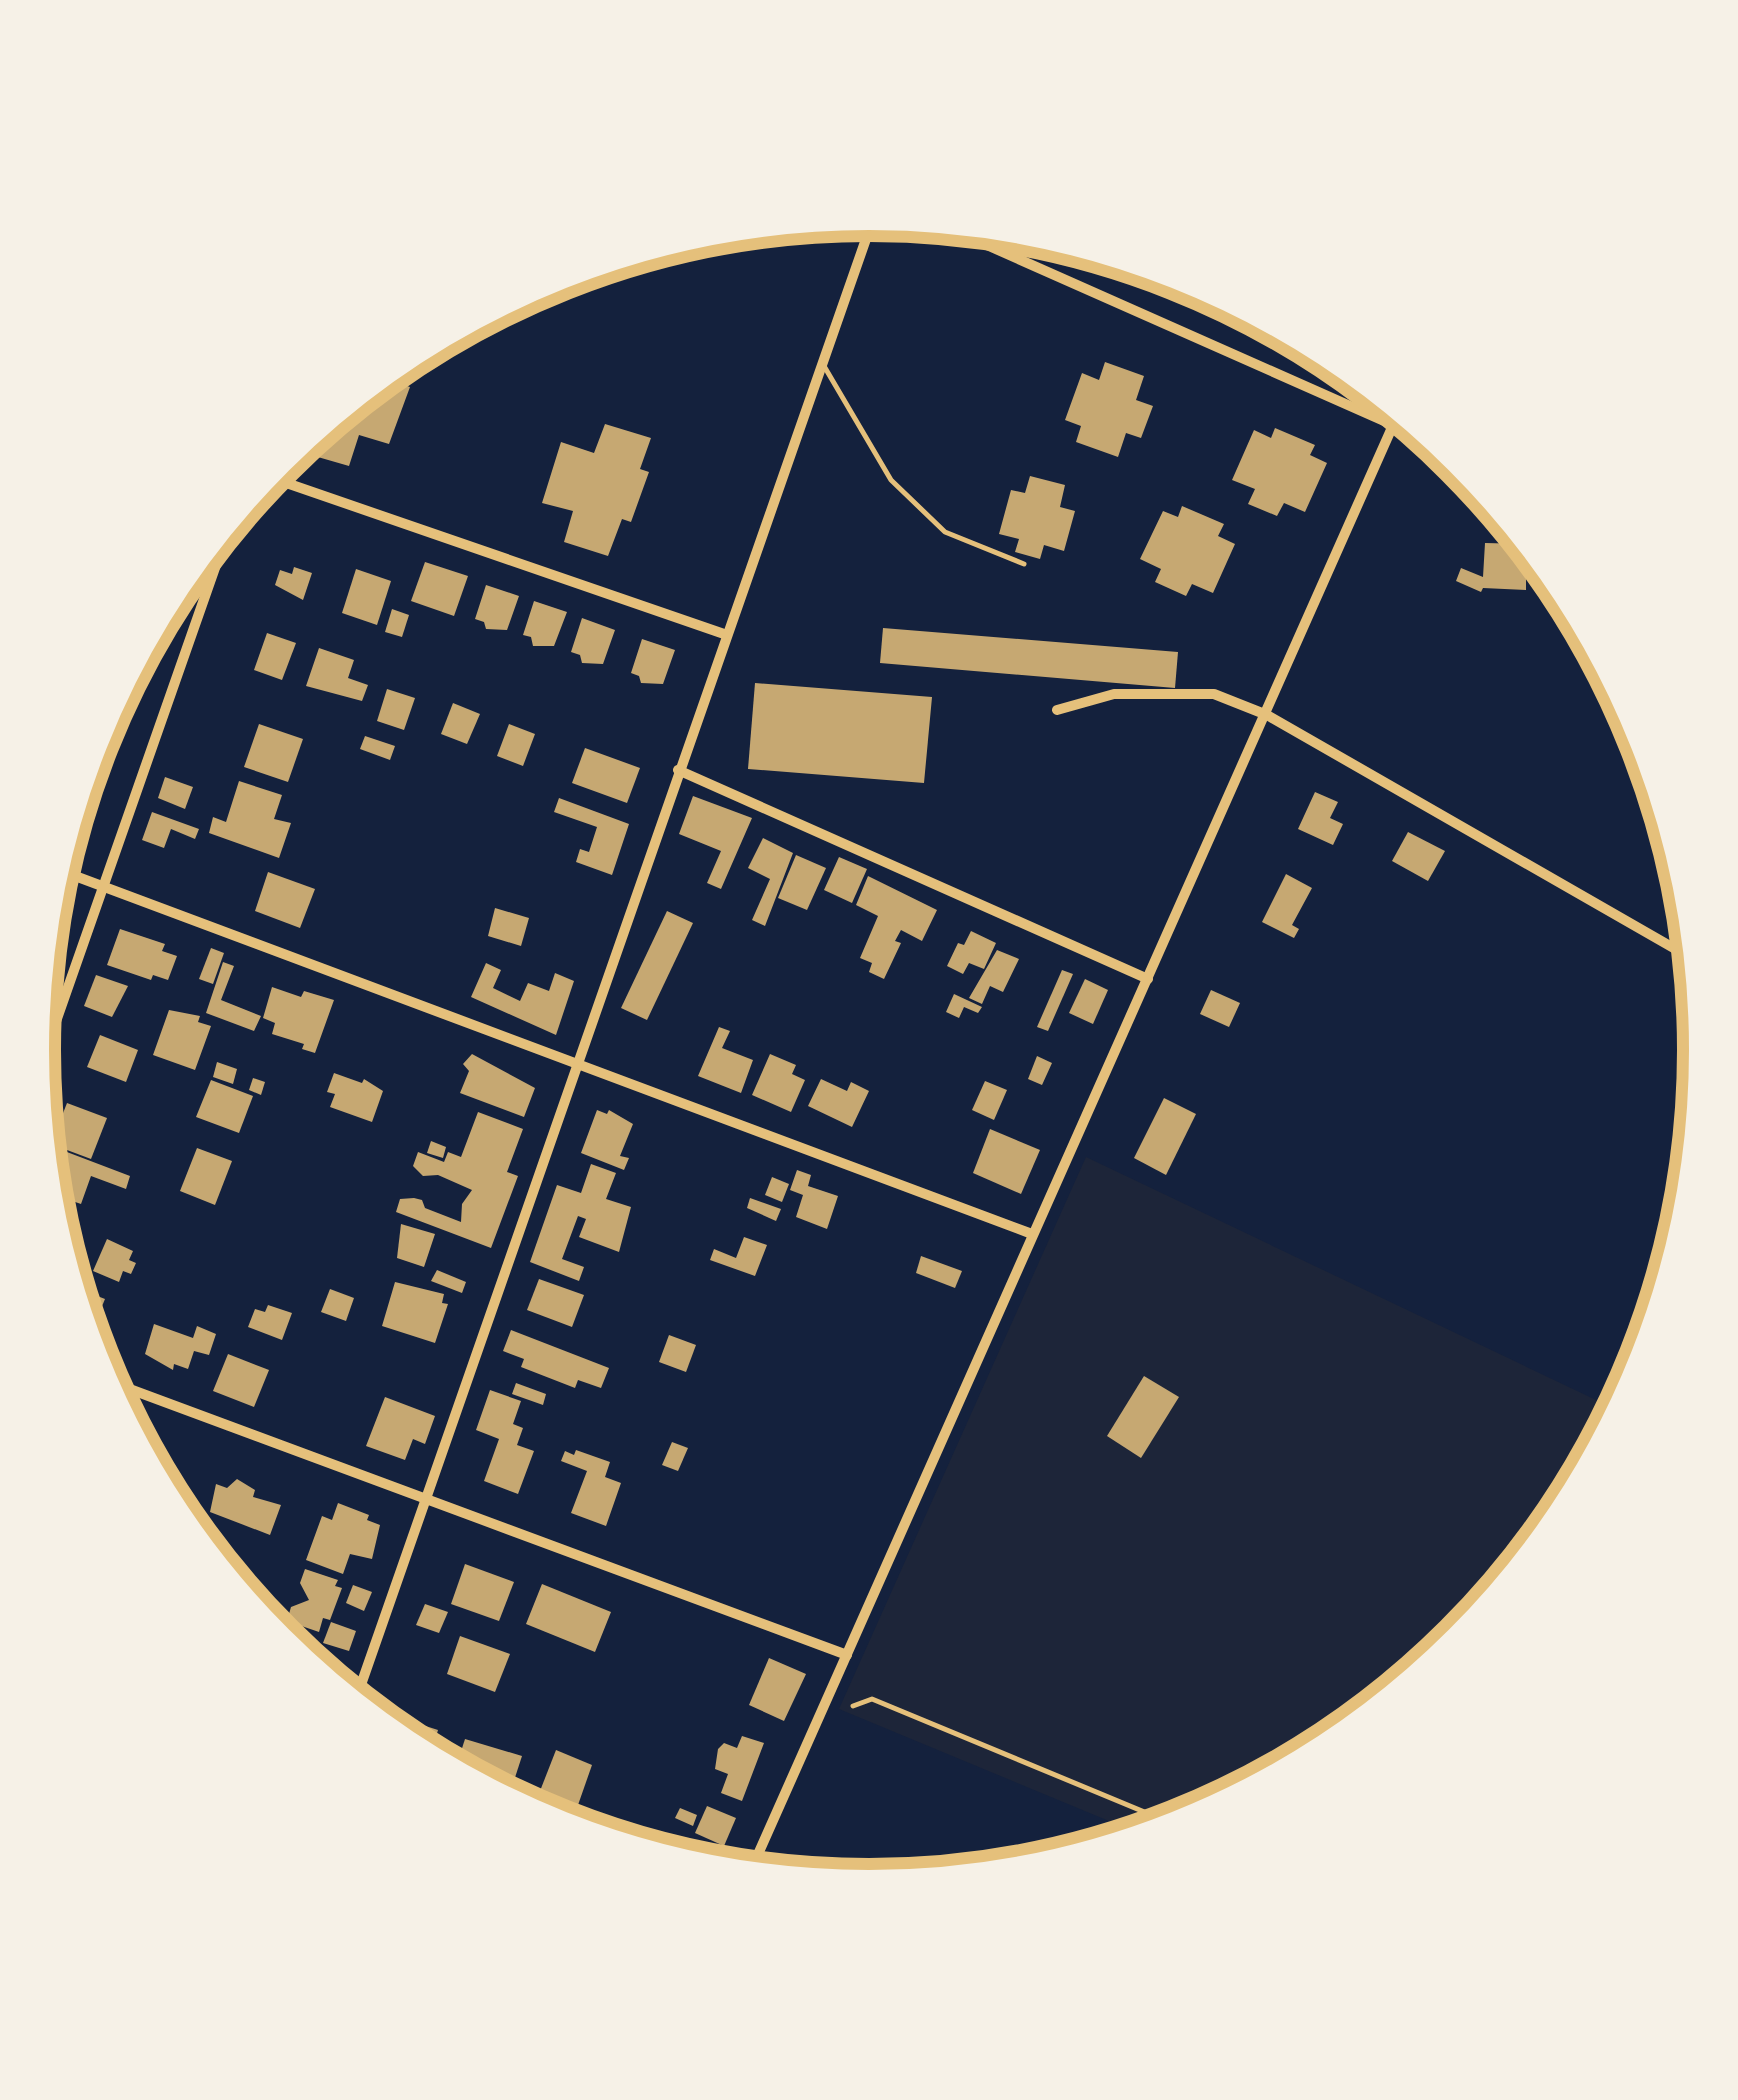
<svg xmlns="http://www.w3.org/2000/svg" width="1738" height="2100" font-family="Barlow,sans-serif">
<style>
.green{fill:#1d2539}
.building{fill:#c6a872}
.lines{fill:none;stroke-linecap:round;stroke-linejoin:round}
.path{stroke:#e5c07b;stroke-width:5}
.service{stroke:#e5c07b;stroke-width:5}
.minor{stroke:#e5c07b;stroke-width:10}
.rim{fill:none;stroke:#e5c07b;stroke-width:12}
</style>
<rect width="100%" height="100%" fill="#14213d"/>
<!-- green -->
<polygon class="green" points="1086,1157 1615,1409 1560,1512 1457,1638 1330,1742 1187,1818 1138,1833 839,1709"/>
<!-- building -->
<g class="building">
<polygon points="1095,254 1150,271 1147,277 1135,271 1130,282 1091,264"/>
<polygon points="1224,301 1264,323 1261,328 1220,309"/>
<polygon points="1298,341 1331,359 1358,381 1356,385 1292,355"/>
<polygon points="1105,362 1144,376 1136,400 1153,406 1141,438 1126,433 1118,457 1076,442 1081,426 1065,420 1082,373 1099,380"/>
<polygon points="384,378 410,387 389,444 359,435 349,466 297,451"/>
<polygon points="605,424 651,438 640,469 649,472 631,522 622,519 608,556 564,542 573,511 542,503 561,442 594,453"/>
<polygon points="1275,428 1315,445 1310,455 1327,463 1305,512 1284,503 1277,516 1248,504 1255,489 1232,480 1254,430 1271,438"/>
<polygon points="1030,476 1065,485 1060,507 1075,511 1064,551 1044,545 1040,559 1015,552 1019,539 999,534 1011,490 1025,493"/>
<polygon points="1182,506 1224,524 1218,536 1235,544 1213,593 1192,584 1186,596 1155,582 1161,569 1140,559 1163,511 1178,517"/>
<polygon points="1485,543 1525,544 1533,554 1532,577 1526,577 1526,590 1483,588 1481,592 1456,581 1461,568 1483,577"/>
<polygon points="425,562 468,576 454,616 411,601"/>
<polygon points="294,567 312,573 303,600 275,585 280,570 292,574"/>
<polygon points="356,569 391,581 377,625 342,613"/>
<polygon points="486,585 519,596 507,630 486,629 484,622 475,619"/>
<polygon points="534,601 567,612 554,646 533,646 531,637 523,635"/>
<polygon points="392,609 409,615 402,637 385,632"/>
<polygon points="582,618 615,630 603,664 582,663 580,655 571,652"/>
<polygon points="157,627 164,629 150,670 137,665"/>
<polygon points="883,628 1178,652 1175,688 880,663"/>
<polygon points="267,633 296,643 282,680 254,670"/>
<polygon points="642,639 675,650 663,684 641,683 639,676 631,673"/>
<polygon points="319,648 354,660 348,678 368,685 362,701 306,686"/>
<polygon points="755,683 932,697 924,783 748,769"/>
<polygon points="387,689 415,698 404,730 377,721"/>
<polygon points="453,703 480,714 467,744 441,734"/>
<polygon points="259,724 303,739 288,782 244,767"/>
<polygon points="509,724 535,734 523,766 497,756"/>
<polygon points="365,736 395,746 390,760 360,749"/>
<polygon points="585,748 640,768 627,803 572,783"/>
<polygon points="165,777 193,787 185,809 158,798"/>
<polygon points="239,781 282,795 274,819 291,823 279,858 209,833 213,817 226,822"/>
<polygon points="1315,792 1338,802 1330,818 1343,824 1333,845 1298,829"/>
<polygon points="693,796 752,818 721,889 707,883 721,851 679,834"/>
<polygon points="559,798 629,824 612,875 576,862 580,849 589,852 597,827 554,812"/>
<polygon points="152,812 199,829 195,839 171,829 164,848 142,840"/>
<polygon points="1408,832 1445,851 1428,881 1392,861"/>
<polygon points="763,838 793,853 765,926 752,920 770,879 748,868"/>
<polygon points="796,855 826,868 807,910 778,898"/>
<polygon points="839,857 867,869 852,903 824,890"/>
<polygon points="268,872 315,889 300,928 255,911"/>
<polygon points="1286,874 1312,888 1292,925 1299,929 1294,938 1262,922"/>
<polygon points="868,876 937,910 922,941 901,930 895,941 901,943 884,979 869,972 872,963 860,958 878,916 856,905"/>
<polygon points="52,905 65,910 48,958 47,958"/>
<polygon points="495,908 529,918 521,946 488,936"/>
<polygon points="667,911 693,923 647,1020 621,1008"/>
<polygon points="120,929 165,944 162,951 177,956 168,980 153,975 151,980 107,965"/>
<polygon points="971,931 996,943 984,969 969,963 963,974 947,966 958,943 964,945"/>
<polygon points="211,948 224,953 213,984 199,979"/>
<polygon points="997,950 1019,959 1003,992 990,986 982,1004 969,998"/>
<polygon points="223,962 234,966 221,1000 261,1016 254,1031 206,1013"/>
<polygon points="486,963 501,970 493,988 520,1001 528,983 549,991 555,973 574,981 556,1035 471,997"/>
<polygon points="1062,970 1073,974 1048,1031 1037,1027"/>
<polygon points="96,975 128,986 112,1017 84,1006"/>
<polygon points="1085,979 1108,990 1093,1024 1069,1013"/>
<polygon points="272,987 301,997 304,991 334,1000 315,1053 302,1049 304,1044 272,1034 275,1023 263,1018"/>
<polygon points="1211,990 1240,1003 1229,1027 1200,1014"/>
<polygon points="954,994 982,1007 978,1013 964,1007 959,1018 946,1012"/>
<polygon points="169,1010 200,1016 198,1022 211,1026 195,1070 153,1055"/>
<polygon points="719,1027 730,1031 722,1048 753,1060 741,1093 698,1076"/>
<polygon points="100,1035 138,1050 126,1082 87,1067"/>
<polygon points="472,1054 535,1088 524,1117 460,1093 469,1071 463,1064"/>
<polygon points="770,1054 796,1065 792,1074 805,1080 791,1112 752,1095"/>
<polygon points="1037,1056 1052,1063 1042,1085 1028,1079"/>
<polygon points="217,1062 237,1069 233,1084 213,1077"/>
<polygon points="334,1073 362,1083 364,1079 383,1091 372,1122 330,1107 335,1094 327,1092"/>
<polygon points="253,1078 265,1082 261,1095 249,1090"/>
<polygon points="821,1079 847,1091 851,1082 869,1091 852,1127 808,1106"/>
<polygon points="211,1080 253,1096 239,1133 196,1117"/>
<polygon points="985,1081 1007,1090 994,1120 972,1110"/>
<polygon points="1164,1098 1196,1114 1166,1175 1134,1158"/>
<polygon points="67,1103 107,1118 91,1159 51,1144"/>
<polygon points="597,1110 607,1114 609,1110 633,1124 620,1156 629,1158 624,1170 581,1153"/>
<polygon points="478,1112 523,1129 507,1172 518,1176 491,1248 396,1212 400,1199 414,1198 422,1200 425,1208 461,1222 462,1204 472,1190 438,1175 423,1176 413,1166 418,1152 444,1162 448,1152 461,1157"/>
<polygon points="990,1129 1040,1150 1021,1194 973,1173"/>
<polygon points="431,1141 446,1147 443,1158 427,1153"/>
<polygon points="197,1148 232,1161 215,1205 180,1191"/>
<polygon points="59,1149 130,1176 126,1189 91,1176 81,1204 52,1194 50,1175"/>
<polygon points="591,1164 616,1173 606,1199 631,1207 619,1252 579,1237 586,1219 578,1216 562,1259 584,1267 579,1281 530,1262 557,1185 581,1193"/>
<polygon points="797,1170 811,1175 808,1186 838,1196 827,1229 796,1217 803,1195 790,1190"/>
<polygon points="772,1177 789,1184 782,1202 765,1195"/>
<polygon points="750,1198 781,1209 776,1221 747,1208"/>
<polygon points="55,1217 78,1226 67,1255 63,1244"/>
<polygon points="401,1224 435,1234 424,1267 397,1258"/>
<polygon points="744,1237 767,1245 755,1276 710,1260 714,1249 736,1258"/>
<polygon points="107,1239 133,1251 129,1260 136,1263 131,1274 123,1271 119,1282 93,1271"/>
<polygon points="921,1256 962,1271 955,1288 916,1273"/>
<polygon points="437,1270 466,1282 462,1293 431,1281"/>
<polygon points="539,1279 584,1295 572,1327 527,1310"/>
<polygon points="395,1282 444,1294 442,1303 448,1304 435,1343 382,1326"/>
<polygon points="330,1289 354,1298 346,1321 321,1312"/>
<polygon points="87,1292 105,1299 98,1316 83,1310"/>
<polygon points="268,1305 292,1313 282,1340 248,1327 255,1309 265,1312"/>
<polygon points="154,1324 193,1338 197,1326 216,1334 209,1355 194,1351 188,1369 174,1364 173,1370 145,1354"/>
<polygon points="511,1330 609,1368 601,1388 578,1380 575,1388 521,1367 524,1359 503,1351"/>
<polygon points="669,1335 696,1345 686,1372 659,1362"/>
<polygon points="228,1354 269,1370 254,1407 213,1391"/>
<polygon points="1144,1376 1179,1397 1141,1458 1107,1436"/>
<polygon points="516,1383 546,1394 543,1405 512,1394"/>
<polygon points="490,1390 521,1401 513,1424 523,1428 517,1445 534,1451 518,1494 484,1481 499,1439 476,1430"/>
<polygon points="385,1397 435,1416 425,1444 413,1439 405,1460 366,1446"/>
<polygon points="672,1442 688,1448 678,1471 662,1465"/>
<polygon points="576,1450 610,1462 605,1477 621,1483 606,1526 571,1513 587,1471 561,1461 565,1451 574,1455"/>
<polygon points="237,1479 255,1490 253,1497 281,1505 270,1535 210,1512 216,1484 227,1488"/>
<polygon points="338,1503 369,1515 367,1520 380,1525 372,1559 350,1554 343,1574 306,1560 322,1516 332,1520"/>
<polygon points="465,1564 514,1582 499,1621 451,1604"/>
<polygon points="305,1569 338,1580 335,1586 342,1588 330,1620 323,1618 319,1632 287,1621 291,1607 309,1600 300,1583"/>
<polygon points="542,1584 611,1612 595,1652 526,1624"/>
<polygon points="353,1585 372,1592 364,1611 346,1603"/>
<polygon points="425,1604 448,1612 439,1633 416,1625"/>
<polygon points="331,1622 356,1631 349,1651 323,1643"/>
<polygon points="460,1636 510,1654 495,1692 447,1674"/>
<polygon points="769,1658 806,1674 784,1721 749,1705"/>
<polygon points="388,1714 438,1730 431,1754 385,1723"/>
<polygon points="742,1736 764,1743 742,1801 721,1793 728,1774 715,1769 718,1749 724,1743 737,1748"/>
<polygon points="465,1739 522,1756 510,1793 456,1767"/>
<polygon points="556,1750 592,1765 578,1805 540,1791"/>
<polygon points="707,1806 736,1818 724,1846 695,1833"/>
<polygon points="680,1808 697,1815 693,1826 675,1818"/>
</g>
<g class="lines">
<!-- path -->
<polyline class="path" points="853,1706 872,1699 1171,1823"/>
<!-- service -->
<polyline class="service" points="824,366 891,480 945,532 1024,564"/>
<!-- minor -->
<g class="minor">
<polyline points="944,226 1393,425"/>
<polyline points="269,477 727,635"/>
<polyline points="1057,710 1114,694 1214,694 1267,715 1691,958"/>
<polyline points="678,770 1148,979"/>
<polyline points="59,870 1032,1234"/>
<polyline points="39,1070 230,525"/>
<polyline points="108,1381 847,1655"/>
<polyline points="356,1699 873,219"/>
<polyline points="751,1870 1398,414"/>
</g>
</g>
<!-- crop -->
<path d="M0 0H1738V2100H0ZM55 1050a814 814 0 1 1 1628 0a814 814 0 1 1-1628 0Z" fill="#f6f1e7" fill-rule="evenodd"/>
<path class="rim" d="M55 1050a814 814 0 1 1 1628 0a814 814 0 1 1-1628 0Z"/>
</svg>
